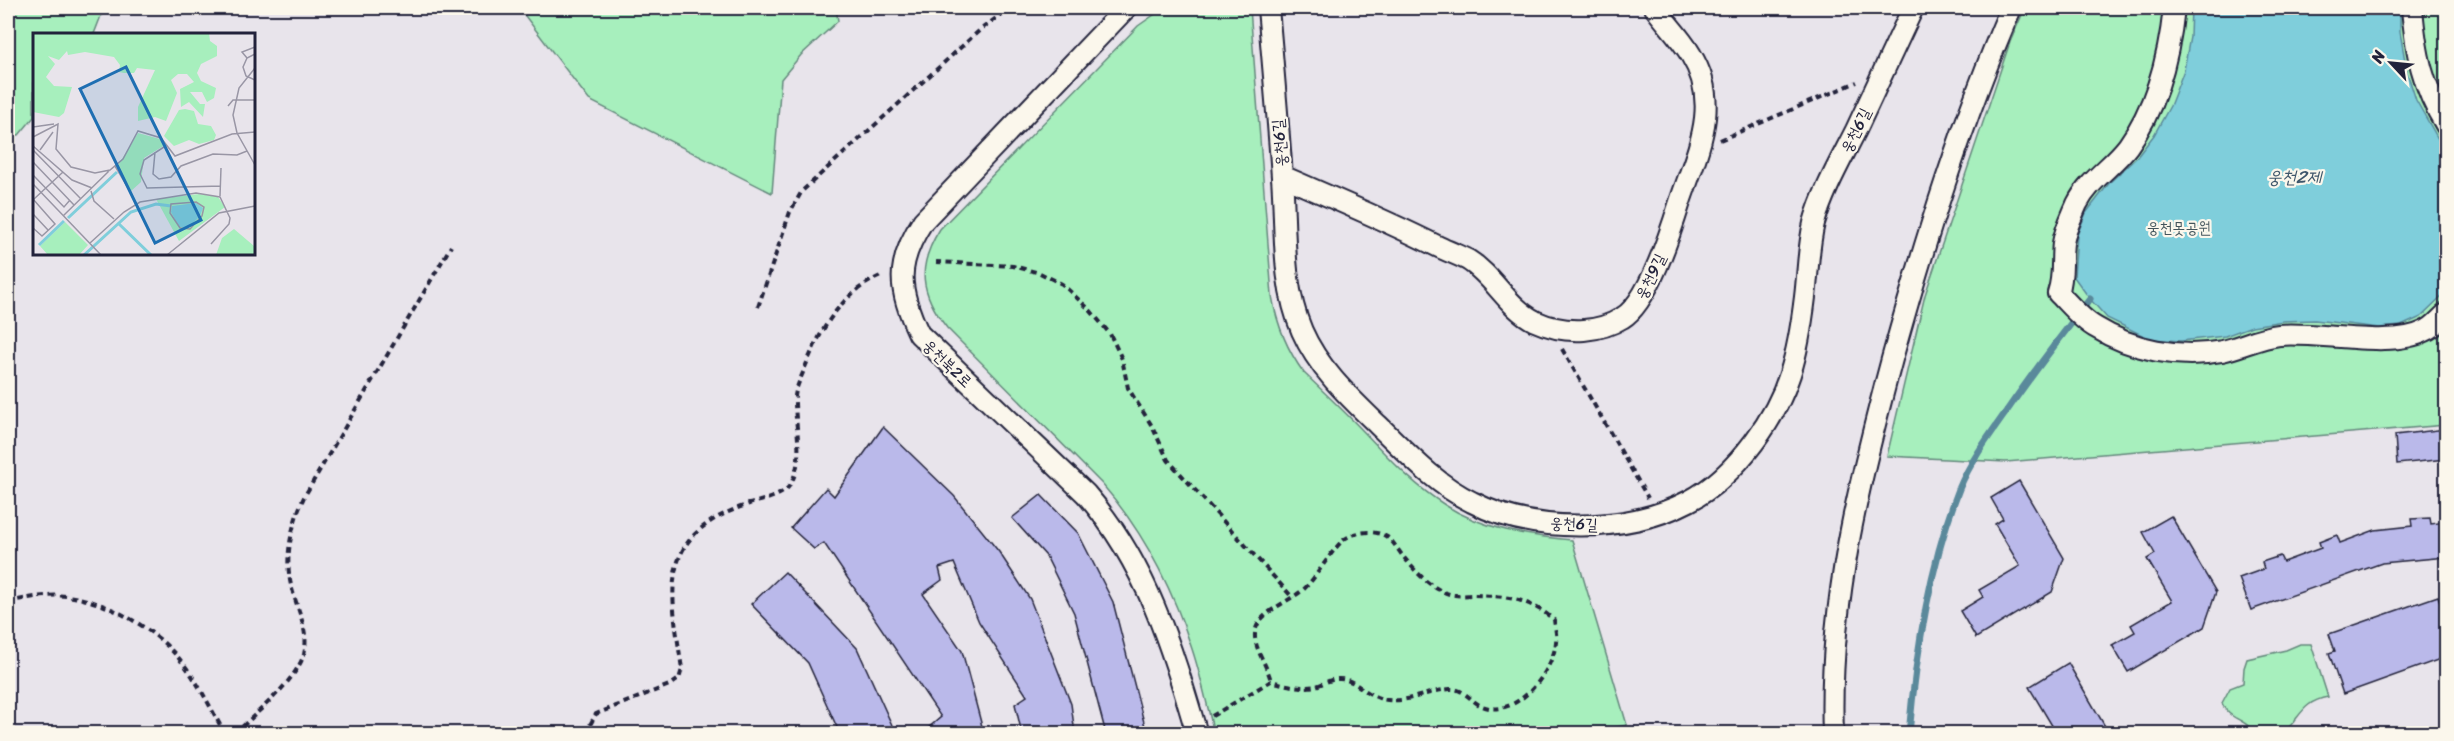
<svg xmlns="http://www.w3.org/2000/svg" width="2454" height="741" font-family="Sriracha,'Poor Story',sans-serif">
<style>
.green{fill:#a7efbd;stroke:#64887c;stroke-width:1.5}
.water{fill:#7fcedb;stroke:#5a899b;stroke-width:1.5}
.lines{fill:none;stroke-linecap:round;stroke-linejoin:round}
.stream{stroke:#5a899b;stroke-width:7}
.building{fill:#bab9ea;stroke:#22223b;stroke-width:1.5}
.street-casing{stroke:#22223b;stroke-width:24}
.path{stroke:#22223b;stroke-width:4;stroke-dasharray:6 4.5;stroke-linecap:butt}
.street{stroke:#fbf7ec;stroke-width:20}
.labels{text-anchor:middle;stroke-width:4.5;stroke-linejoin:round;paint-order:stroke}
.street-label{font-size:16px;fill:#22223b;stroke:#fbf7ec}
.park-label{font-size:16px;fill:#43555c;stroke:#fbf7ec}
.water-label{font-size:18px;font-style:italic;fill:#3e566b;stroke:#fbf7ec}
.inset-river{fill:none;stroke:#7fcedb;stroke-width:3}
.inset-road{fill:none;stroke:#9996a5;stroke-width:1.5}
.view{fill:#1f6fb2;fill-opacity:0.15;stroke:#1f6fb2;stroke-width:3}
.inset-edge{fill:none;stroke:#22223b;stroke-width:3}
</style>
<rect width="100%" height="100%" fill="#e8e4eb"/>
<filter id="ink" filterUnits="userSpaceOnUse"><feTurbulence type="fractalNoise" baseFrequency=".0167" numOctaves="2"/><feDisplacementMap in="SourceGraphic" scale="12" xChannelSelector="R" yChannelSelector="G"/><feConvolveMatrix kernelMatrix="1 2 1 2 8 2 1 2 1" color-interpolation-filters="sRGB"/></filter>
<g filter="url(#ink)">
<!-- green -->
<g class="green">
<polygon points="8,8 104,8 94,34 34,34 34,117 19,135 8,134"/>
<polygon points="519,8 836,8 838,21 801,55 781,79 772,193 589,100"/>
<path d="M1164,8H1250L1272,296C1277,325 1287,350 1304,373C1324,392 1344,411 1363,431C1389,458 1413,485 1445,505C1482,529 1528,536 1572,540L1627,725L1581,734L1214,733C1207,705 1201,676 1192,649C1173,590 1143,531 1102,484L947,328C920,293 916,267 940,229L1138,26Z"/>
<polygon points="2025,8 2446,8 2446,425 2006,462 1887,456 1925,295 2010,42"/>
<path d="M2300,644H2311L2328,697C2301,702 2301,718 2283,733H2254C2247,719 2228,720 2222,703L2230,688L2243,683L2244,668L2247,659L2286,650Z"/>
</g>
<!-- water -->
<polygon class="water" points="2191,8 2400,8 2400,32 2407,72 2416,100 2446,153 2446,293 2421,317 2401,326 2379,328 2315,320 2283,321 2252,326 2225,336 2181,341 2150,339 2107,318 2090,299 2074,277 2077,235 2086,213 2110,182 2137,157 2154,135 2170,106 2184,70 2190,37"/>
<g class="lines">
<!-- stream -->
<path class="stream" d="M1909,734C1916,652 1929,566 1959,489C1970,462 1989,436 2006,412C2033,373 2061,336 2090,299"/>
</g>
<!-- building -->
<g class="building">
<polygon points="883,427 954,496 999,552 1030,599 1071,704 1075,734 1022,734 1015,704 1027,696 979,622 954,563 939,568 942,580 923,594 962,651 984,734 921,734 941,717 824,543 814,549 791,528 826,488 834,496"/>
<polygon points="2446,429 2446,459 2397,464 2395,435"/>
<polygon points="2019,481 2064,558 2052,592 1976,638 1960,611 1983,597 1979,590 2020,566 1995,524 2003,519 1991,498"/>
<polygon points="1041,495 1078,533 1113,602 1147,734 1106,734 1074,613 1046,556 1012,518"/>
<polygon points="2171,516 2216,592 2204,627 2128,672 2112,645 2135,632 2131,625 2172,601 2147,559 2155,554 2143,532"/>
<polygon points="2430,518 2431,524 2446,522 2446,557 2382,563 2251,610 2239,578 2264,569 2262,562 2280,556 2283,562 2321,548 2319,542 2337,535 2340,543 2375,530 2412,526 2411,519"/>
<polygon points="785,572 857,648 896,734 840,734 808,663 751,604"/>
<polygon points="2438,596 2446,619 2446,657 2343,694 2329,653 2335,651 2329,634"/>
<polygon points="2068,663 2106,728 2097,734 2057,734 2029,687"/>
</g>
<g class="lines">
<defs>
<g id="street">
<path d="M1126,8L923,221C895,264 898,289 919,334L1086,494C1147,564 1171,646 1197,734"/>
<path d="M1268,8C1273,64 1278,120 1282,177C1286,227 1281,283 1302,331C1318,368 1349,397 1378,425C1407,453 1435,484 1472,502C1533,534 1628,533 1689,501C1716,487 1736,466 1754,442C1789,396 1798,355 1805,297C1808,273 1808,248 1814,223C1823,191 1841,160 1856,130C1875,90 1894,48 1913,8"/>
<path d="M2174,8C2169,56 2157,106 2128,146C2112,167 2089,180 2077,204C2072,216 2065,230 2063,243C2061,261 2064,276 2058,293C2069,304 2081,319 2095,327C2132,350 2179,359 2222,351C2241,347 2260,337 2279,335C2318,331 2391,349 2425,331C2433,328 2440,319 2446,314"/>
<path d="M2412,8C2416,53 2422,86 2446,125"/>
<path d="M1282,176C1335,199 1388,221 1439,247C1449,252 1459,255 1468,260C1494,276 1507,307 1535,321C1550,328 1568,331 1584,330C1597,329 1611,325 1622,318C1648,303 1671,231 1680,202C1697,151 1722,105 1691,55C1681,38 1666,23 1655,8"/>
<path d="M1833,734C1828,605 1859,482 1892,359C1925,240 1962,121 2011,8"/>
</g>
</defs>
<!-- street casing -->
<use href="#street" class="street-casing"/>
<!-- path -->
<g class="path">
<polyline points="1720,140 1857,82"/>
<polyline points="936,262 1013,266 1040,273 1062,284 1090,310 1110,334 1122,359 1128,388 1152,426 1168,460 1293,598"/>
<polyline points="758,307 790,212 802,191 980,30 1010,8"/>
<polyline points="1562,349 1648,498"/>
<path d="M8,602C27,598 47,594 67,596C106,601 150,626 176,655C196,677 210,707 225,734"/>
<path d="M1212,716L1271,681C1285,685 1301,689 1316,686C1323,684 1330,679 1338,679C1354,678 1364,693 1379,698C1403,706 1426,691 1450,689C1464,688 1471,702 1482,706C1516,720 1553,672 1556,642C1557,635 1555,627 1554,620C1529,598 1506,596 1474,595C1468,595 1461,596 1455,595C1434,593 1415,571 1402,555C1398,550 1393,541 1387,537C1376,530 1359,531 1348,537C1336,542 1317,577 1304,589C1290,602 1256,612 1255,634C1254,648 1267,665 1271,681"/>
<path d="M235,734C256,712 295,683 304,654C311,628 291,599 289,573C286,549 294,519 304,497L451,246"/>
<path d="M585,734L596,714L672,684L679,679L682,669C670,588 656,535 749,504C762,500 782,497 790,485C806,457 794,426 795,396C796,387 801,378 804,370C820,330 841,292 883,275"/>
</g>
<!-- street -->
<use href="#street" class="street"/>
</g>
</g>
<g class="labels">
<!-- street labels -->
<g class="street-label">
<text transform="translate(1855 130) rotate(-64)" y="6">웅천6길</text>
<text transform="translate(1279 143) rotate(-95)" y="6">웅천6길</text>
<text transform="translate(1650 276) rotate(-64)" y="6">웅천9길</text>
<text transform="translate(948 363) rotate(44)" y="6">웅천북2로</text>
<text transform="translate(1574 523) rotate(2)" y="6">웅천6길</text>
</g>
<!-- park labels -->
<g class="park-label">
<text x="2179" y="233">웅천못공원</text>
</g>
<!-- water labels -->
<g class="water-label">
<text x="2294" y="183">웅천2제</text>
</g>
</g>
<!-- overview -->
<g transform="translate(33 33)">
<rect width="222" height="222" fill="#e8e4eb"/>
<path d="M0,0H176L177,8L184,13V23L168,31L164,40L168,48L183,55L181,65L174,69L169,59H157L167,71H172L170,84L156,69L148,74L147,56L161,49L154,41H145L138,47L144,60L133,88L122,84L105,88V74L122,37L104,35L101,40H91L86,39L87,32L81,24L52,19L35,22L34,18L26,27L15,23L22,31L13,44L21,53L39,54L31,80L26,84L0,79ZM152,76L161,78L165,91L178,93L183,102L181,107L166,111L156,107L141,113L131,103L146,77ZM105,100L127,106L132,112L111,125L108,149L98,158L84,134ZM166,161L185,164L192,174L146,208L123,166ZM32,189L55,212L46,222H15L7,213ZM201,196L221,213V222H183L189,205Z" fill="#a7efbd"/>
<path d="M163,170L170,175L167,183L156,194H146L138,179L139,173Z" fill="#7fcedb"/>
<path class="inset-river" d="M35,185L84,139M85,190L118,222M6,212L31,188M51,222L98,179L123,171L138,173"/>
<path class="inset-road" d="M222,21L214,25L210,34L213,43L222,47M214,25L209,19L222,14M222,35L206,55L200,82L204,100L222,132M195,73L200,67H222M0,94L21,91M0,104L25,91L23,116L38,134L62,140L77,137L90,126L105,98L128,105L142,123L199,101L222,99M134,112L111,127L107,141L114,155L188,153M0,113L39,147L59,155M0,117L48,166M7,117L20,99M122,119L120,141L126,146L138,144L148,133L180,121L204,122L214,118M0,129L41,172M82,133L97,158M0,142L31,174L37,167M0,151L68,222M58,158L61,168L81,186M187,163L188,135M0,166L22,191L9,203L0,195M1,166L30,139M163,169L171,174L169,183L157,196L147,195L137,180L138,171ZM0,181L15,197M30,183L76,138M57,210L91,179L107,169L163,160L187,164L197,185L196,191L178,211M134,222L186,180L222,173"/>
<path class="view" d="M93,34L168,187L122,210L47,56Z"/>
<rect width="222" height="222" class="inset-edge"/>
</g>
<!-- margin -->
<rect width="2454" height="741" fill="none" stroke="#fbf7ec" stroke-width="30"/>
<rect x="15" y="15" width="2424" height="711" fill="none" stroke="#22223b" stroke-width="2" filter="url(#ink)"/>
<!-- north arrow -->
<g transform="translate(2391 63) rotate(296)" stroke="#fbf7ec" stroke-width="4.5" paint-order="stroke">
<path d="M0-4.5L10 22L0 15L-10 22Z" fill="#22223b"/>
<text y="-9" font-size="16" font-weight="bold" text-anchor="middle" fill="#22223b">N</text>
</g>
</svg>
